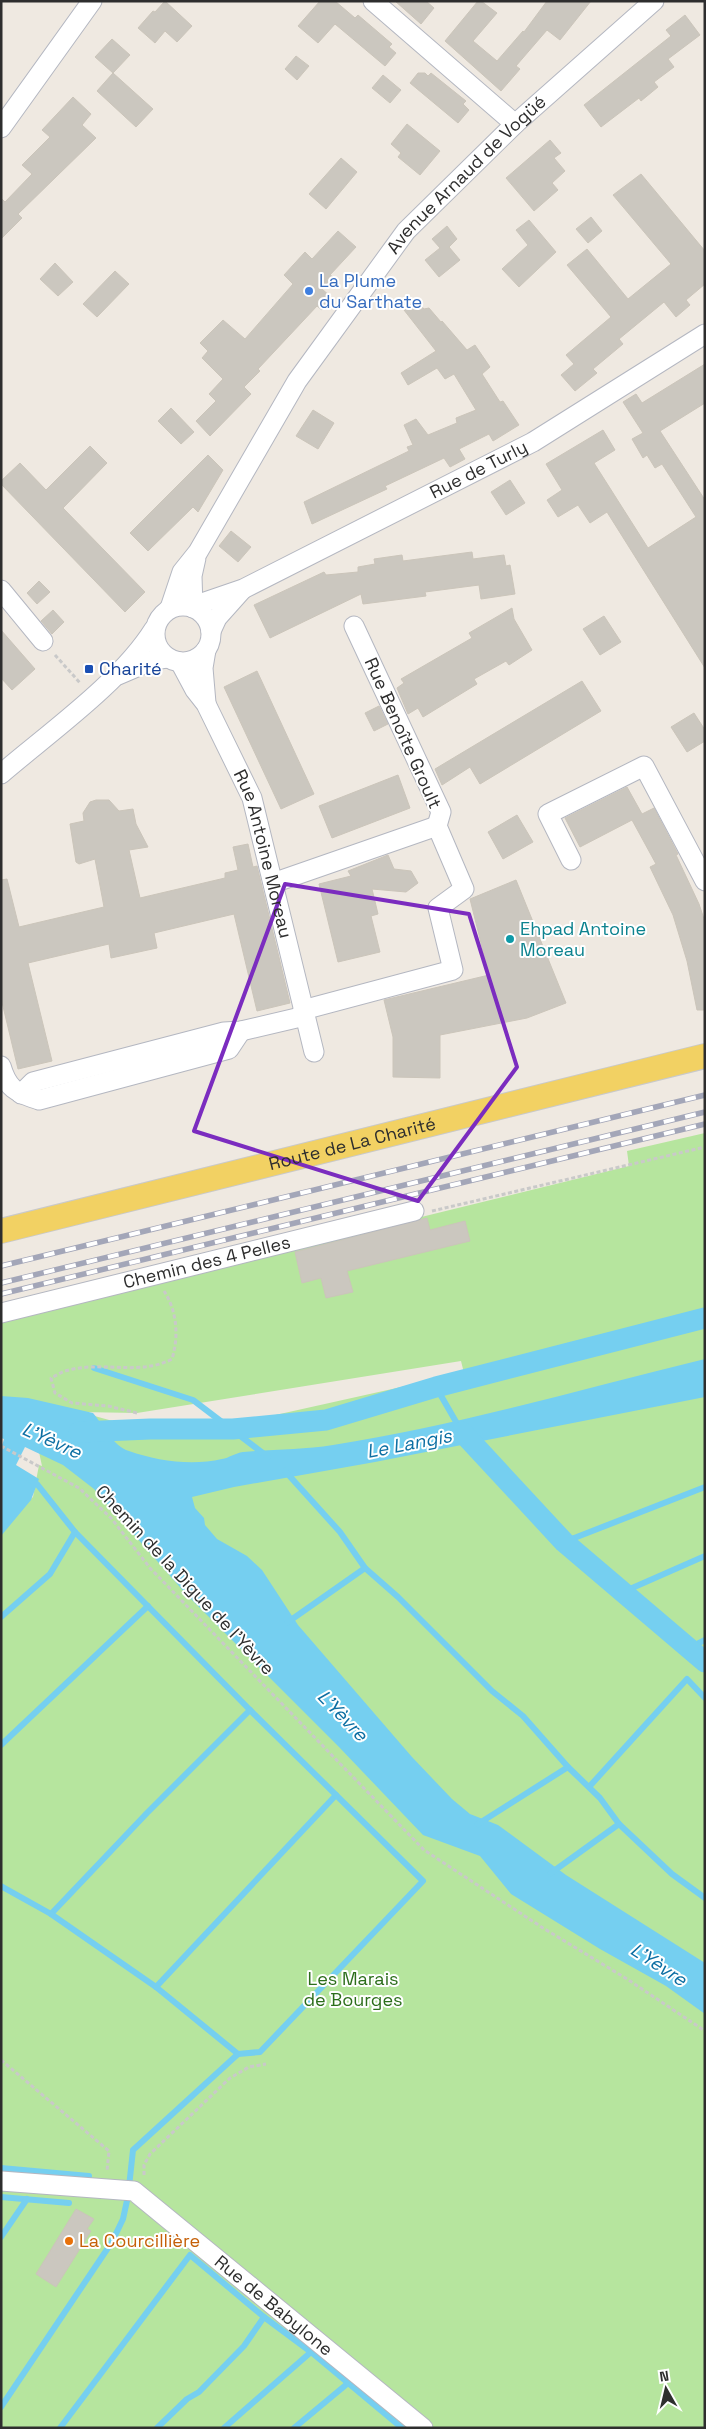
<svg xmlns="http://www.w3.org/2000/svg" width="706" height="2429" font-family="'Space Grotesk',sans-serif">
<style>
.green{fill:#b6e59e;fill-rule:evenodd}
.water{fill:#75cff0}
.lines{fill:none;stroke-linecap:round;stroke-linejoin:round}
.stream{stroke:#75cff0;stroke-width:6}
.canal{stroke:#75cff0;stroke-width:21}
.building{fill:#cbc7bf;stroke:#cbc5ba}
.minor-casing{stroke:#b4b7c1;stroke-width:21}
.major-casing{stroke:#c9c9c9;stroke-width:26}
.path{stroke:#c9c9c9;stroke-width:3;stroke-dasharray:4 2.5;stroke-linecap:butt}
.minor{stroke:#fff;stroke-width:19}
.major{stroke:#f2d163;stroke-width:24}
.rail-casing{stroke:#a3a6b8;stroke-width:5.5}
.rail{stroke:#fff;stroke-width:4;stroke-dasharray:11;stroke-linecap:butt}
.marked{fill:none;stroke:#7b2cbf;stroke-width:4;stroke-linejoin:round}
.shop-dot{fill:#3f7fe0;stroke:#fff;stroke-width:2}
.transit-dot{fill:#1a4fb4;stroke:#fff;stroke-width:2}
.culture-dot{fill:#0f9aa8;stroke:#fff;stroke-width:2}
.food-dot{fill:#e8710a;stroke:#fff;stroke-width:2}
.labels{text-anchor:middle;stroke-width:4;stroke-linejoin:round;paint-order:stroke}
.street-label{font-size:18px;fill:#2e2e2e;stroke:#fff}
.shop-label{font-size:18px;fill:#366cbe;stroke:#fff;text-anchor:start}
.transit-label{font-size:18px;fill:#164399;stroke:#fff;text-anchor:start}
.culture-label{font-size:18px;fill:#0d838f;stroke:#fff;text-anchor:start}
.park-label{font-size:18px;fill:#2c6e1b;stroke:#fff}
.food-label{font-size:18px;fill:#c56008;stroke:#fff;text-anchor:start}
.water-label{font-size:19px;font-style:italic;fill:#0d6fa3;stroke:#fff}
</style>
<rect width="100%" height="100%" fill="#efe9e1"/>
<!-- green -->
<path class="green" d="M705,1133V2428H1V1525L33,1497L39,1465L42,1466L30,1410L1,1409V1320L629,1166L627,1151ZM461,1361L464,1373L248,1421L131,1426L80,1412L137,1413Z"/>
<!-- water -->
<path class="water" d="M705,1359V1397L375,1462L234,1487L192,1497L195,1508L204,1518L205,1525L217,1539L247,1556L262,1570L298,1625L412,1757L452,1799L470,1814L498,1825L566,1875L705,1963V2014L666,1986L600,1949L511,1894L480,1856L423,1835L339,1747L186,1594L94,1489L63,1465L25,1447L16,1465L39,1479L31,1500L1,1536V1449L4,1439L1,1438V1396L28,1398L93,1413C103,1425 113,1446 129,1451C157,1461 192,1466 222,1459C229,1458 235,1453 243,1452C273,1449 303,1450 333,1445C459,1425 582,1389 705,1359Z"/>
<g class="lines">
<!-- stream -->
<g class="stream">
<polyline points="94,1368 193,1400 268,1457"/>
<polyline points="436,1387 459,1427"/>
<polyline points="285,1471 340,1532 365,1568 398,1597 492,1691 523,1716 568,1767 600,1798 619,1824 672,1874 705,1898"/>
<polyline points="30,1480 37,1484 75,1532 250,1710 147,1813 51,1914"/>
<polyline points="564,1542 705,1487"/>
<polyline points="623,1592 705,1556"/>
<polyline points="1,1617 50,1574 75,1532"/>
<polyline points="288,1622 365,1568"/>
<polyline points="689,1648 705,1640"/>
<polyline points="1,1745 148,1606"/>
<polyline points="589,1787 687,1679 705,1698"/>
<polyline points="478,1824 568,1767"/>
<polyline points="551,1873 619,1824"/>
<polyline points="1,1886 51,1914 156,1987 238,2054"/>
<polyline points="156,1987 336,1795"/>
<polyline points="1,2168 89,2176"/>
<polyline points="1,2197 69,2203"/>
<polyline points="1,2237 27,2199"/>
<polyline points="1,2407 112,2242 123,2219 128,2196 133,2150 238,2054 260,2052 423,1881 250,1710"/>
<polyline points="60,2428 190,2255 264,2317 311,2352 402,2428"/>
<polyline points="157,2428 187,2399 199,2392 244,2346 264,2317"/>
<polyline points="224,2428 311,2352"/>
<polyline points="294,2428 347,2384"/>
</g>
<!-- canal -->
<g class="canal">
<polyline points="79,1432 150,1429 233,1429 326,1420 436,1387 705,1318"/>
<polyline points="462,1432 564,1542 705,1662"/>
</g>
</g>
<!-- building -->
<g class="building">
<polygon points="165,1 192,26 177,42 165,31 155,43 138,28 153,11 155,12"/>
<polygon points="320,1 335,1 355,18 358,15 392,44 389,47 396,53 385,66 335,24 318,43 298,26"/>
<polygon points="395,1 426,1 434,8 421,24"/>
<polygon points="478,1 481,1 497,13 473,41 497,61 523,31 524,32 547,1 591,1 560,40 547,30 516,66 520,69 501,91 445,41"/>
<polygon points="685,15 700,35 668,59 674,67 654,82 658,87 641,101 639,98 601,127 584,105 671,36 666,30"/>
<polygon points="112,39 130,55 113,73 153,109 136,127 97,91 113,73 95,57"/>
<polygon points="296,56 309,66 297,80 285,69"/>
<polygon points="418,73 425,73 428,76 431,73 466,101 463,104 469,110 458,123 410,83"/>
<polygon points="383,75 401,90 390,103 372,88"/>
<polygon points="73,97 91,114 82,125 96,138 18,214 22,218 1,239 1,198 5,202 32,174 22,165 50,137 42,130"/>
<polygon points="407,124 440,151 420,175 398,157 401,153 391,144"/>
<polygon points="550,140 561,153 554,158 565,171 552,183 558,190 534,211 506,178"/>
<polygon points="341,158 357,172 326,209 309,194"/>
<polygon points="641,174 705,251 705,284 686,300 690,305 676,317 664,302 619,339 623,344 593,369 597,373 575,391 561,375 574,364 566,355 611,317 567,265 587,249 628,299 671,264 613,195"/>
<polygon points="591,217 602,231 588,243 576,229"/>
<polygon points="529,220 556,252 519,287 502,269 528,245 516,230"/>
<polygon points="447,226 457,239 449,247 460,260 439,277 425,260 440,248 432,239"/>
<polygon points="338,231 356,247 330,275 333,277 322,289 331,297 322,310 317,306 258,369 260,371 244,387 251,394 210,436 196,421 216,401 209,394 223,379 202,358 208,351 200,343 223,320 245,339 293,284 284,275 305,252 312,259"/>
<polygon points="55,263 73,282 58,296 40,279"/>
<polygon points="115,271 129,284 97,317 83,304"/>
<polygon points="416,300 424,309 429,308 441,322 442,321 467,350 475,345 490,367 482,374 500,402 503,401 519,425 493,441 489,434 459,449 465,459 450,467 444,458 385,486 387,489 312,524 304,502 409,451 407,447 413,445 404,425 416,419 428,435 457,423 456,418 476,410 454,374 445,379 437,368 408,385 401,373 436,351 404,310"/>
<polygon points="705,364 705,403 660,431 705,500 705,668 607,512 590,523 578,505 558,517 547,500 562,490 546,464 603,430 615,450 594,463 648,548 696,517 662,464 655,468 647,455 643,458 632,439 643,433 623,402 636,394 642,403"/>
<polygon points="171,408 194,432 181,444 158,421"/>
<polygon points="313,410 334,423 318,449 296,436"/>
<polygon points="90,446 107,463 63,508 145,592 125,612 1,484 1,481 20,463 46,490"/>
<polygon points="208,455 223,470 198,512 193,507 148,551 130,533"/>
<polygon points="510,480 525,503 506,515 491,492"/>
<polygon points="231,531 251,547 238,562 219,546"/>
<polygon points="472,552 473,559 504,555 506,566 510,565 515,594 481,599 479,585 425,592 426,596 363,604 361,594 270,638 254,605 324,572 326,575 358,572 358,567 375,564 374,559 402,555 403,561"/>
<polygon points="39,581 50,592 37,604 27,593"/>
<polygon points="512,608 514,619 532,650 509,665 506,661 474,679 477,684 423,717 418,708 408,714 397,688 404,683 401,679 472,638 469,633"/>
<polygon points="53,610 64,622 52,634 41,621"/>
<polygon points="604,616 621,642 600,655 583,629"/>
<polygon points="1,630 35,669 12,690 1,678"/>
<polygon points="257,671 314,794 281,809 224,687"/>
<polygon points="582,681 601,711 480,784 470,767 442,785 435,769"/>
<polygon points="379,706 388,724 374,731 365,713"/>
<polygon points="694,713 705,730 705,741 687,752 671,727"/>
<polygon points="398,775 410,808 332,838 319,806"/>
<polygon points="627,787 642,814 654,808 678,854 676,855 699,904 705,922 705,1010 697,1010 687,961 673,915 650,867 656,864 632,820 580,847 565,818"/>
<polygon points="96,800 109,800 119,811 133,809 136,824 148,847 129,850 140,898 225,878 225,873 238,870 233,847 248,844 253,867 257,866 290,1003 257,1011 234,914 154,933 157,948 111,958 109,944 28,963 52,1061 18,1069 1,998 1,880 7,879 19,927 104,907 95,859 79,864 76,862 70,824 84,821 83,813 90,802"/>
<polygon points="517,815 533,842 503,859 488,832"/>
<polygon points="388,855 394,869 411,871 418,883 406,892 372,889 378,914 371,916 380,952 338,962 319,884 351,876 348,871"/>
<polygon points="516,880 566,1003 527,1018 440,1035 440,1078 393,1077 393,1037 384,1000 489,975 470,899"/>
<polygon points="427,1218 430,1230 465,1221 470,1241 347,1271 353,1292 326,1298 321,1278 302,1283 295,1252"/>
<polygon points="76,2209 94,2219 87,2229 91,2231 56,2287 36,2274"/>
</g>
<g class="lines">
<defs>
<g id="minor">
<polyline points="373,1 515,124"/>
<polyline points="1,128 92,1"/>
<polyline points="1,590 43,641"/>
<circle cx="183" cy="634" r="28"/>
<path id="s1" d="M170,608L182,572L198,552L297,381L406,231L515,124L654,1"/>
<polyline points="193,608 192,576 196,558"/>
<path id="s2" d="M195,608L205,602L243,589L533,442L705,334"/>
<polyline points="211,631 217,618 242,590"/>
<path id="s3" d="M180,662L195,690L206,704L252,798L314,1052"/>
<polyline points="118,675 153,660 167,658"/>
<polyline points="206,703 203,668 206,650"/>
<path d="M1,774C50,732 121,682 154,629"/>
<polyline points="571,860 548,814 644,766 705,881"/>
<polyline points="273,883 437,826"/>
<polyline points="303,1010 453,970 438,908 464,889 437,826 441,812 354,626"/>
<path d="M1,1066C8,1090 16,1092 39,1100L229,1049L241,1031"/>
<polyline points="21,1094 33,1082 224,1032 241,1031 305,1016"/>
<path id="s4" d="M1,1313L414,1211"/>
<path id="s5" d="M1,2181L134,2191L423,2428"/>
</g>
<g id="major">
<path id="s6" d="M1,1231L705,1056"/>
</g>
</defs>
<!-- minor casing -->
<use href="#minor" class="minor-casing"/>
<!-- major casing -->
<use href="#major" class="major-casing"/>
<!-- path -->
<g class="path">
<polyline points="55,655 81,684"/>
<polyline points="432,1211 705,1147"/>
<path d="M137,1413L108,1406L72,1403L55,1393L51,1378C57,1375 63,1371 69,1370C103,1361 140,1376 172,1359C179,1336 177,1311 164,1291"/>
<polyline points="1,1446 79,1488 111,1518 150,1568 424,1850 543,1928 627,1979 705,2031"/>
<polyline points="1,2060 109,2151 107,2171"/>
<polyline points="144,2175 144,2165 150,2154 230,2078 249,2067 266,2064"/>
</g>
<!-- minor -->
<use href="#minor" class="minor"/>
<!-- major -->
<use href="#major" class="major"/>
<defs>
<g id="rail">
<polyline points="1,1266 705,1095"/>
<polyline points="1,1283 705,1112"/>
<polyline points="1,1294 705,1124"/>
</g>
</defs>
<!-- rail casing -->
<use href="#rail" class="rail-casing"/>
<!-- rail -->
<use href="#rail" class="rail"/>
</g>
<!-- marked area -->
<path class="marked" d="M285,884L469,914L517,1067L418,1201L194,1131Z"/>
<!-- markers -->
<circle class="shop-dot" cx="309" cy="291" r="5"/>
<rect class="transit-dot" x="84" y="664" width="10" height="10" rx="2.5"/>
<circle class="culture-dot" cx="510" cy="939" r="5"/>
<circle class="food-dot" cx="69" cy="2241" r="5"/>
<g class="labels">
<!-- street labels -->
<g class="street-label">
<text dy="6" stroke="none"><textPath href="#s1" startOffset="529">Avenue Arnaud de Vogüé</textPath></text>
<text dy="6" stroke="none"><textPath href="#s2" startOffset="316">Rue de Turly</textPath></text>
<text transform="translate(403 733) rotate(66)" y="6">Rue Benoîte Groult</text>
<text dy="6" stroke="none"><textPath href="#s3" startOffset="211">Rue Antoine Moreau</textPath></text>
<text dy="6" stroke="none"><textPath href="#s6" startOffset="362">Route de La Charité</textPath></text>
<text dy="6" stroke="none"><textPath href="#s4" startOffset="212">Chemin des 4 Pelles</textPath></text>
<text transform="translate(185 1580) rotate(47)" y="6">Chemin de la Digue de l'Yèvre</text>
<text dy="6" stroke="none"><textPath href="#s5" startOffset="314">Rue de Babylone</textPath></text>
</g>
<!-- shop labels -->
<g class="shop-label">
<text x="319" y="287">La Plume<tspan x="319" dy="21">du Sarthate</tspan></text>
</g>
<!-- transit labels -->
<g class="transit-label">
<text x="99" y="675">Charité</text>
</g>
<!-- culture labels -->
<g class="culture-label">
<text x="520" y="935">Ehpad Antoine<tspan x="520" dy="21">Moreau</tspan></text>
</g>
<!-- park labels -->
<g class="park-label">
<text x="353" y="1985">Les Marais<tspan x="353" dy="21">de Bourges</tspan></text>
</g>
<!-- food labels -->
<g class="food-label">
<text x="79" y="2247">La Courcillière</text>
</g>
<!-- water labels -->
<g class="water-label">
<text transform="translate(52 1440) rotate(24)" y="7">L'Yèvre</text>
<text transform="translate(409 1443) rotate(-11)" y="7">Le Langis</text>
<text transform="translate(343 1715) rotate(46)" y="7">L'Yèvre</text>
<text transform="translate(659 1964) rotate(33)" y="7">L'Yèvre</text>
</g>
</g>
<!-- border -->
<rect width="706" height="2429" fill="none" stroke="#2e2e2e" stroke-width="5"/>
<!-- north arrow -->
<g transform="translate(666 2389) rotate(352)" stroke="#ffffff" stroke-width="4" paint-order="stroke">
<path d="M0-4L9 19L0 12L-9 19Z" fill="#2e2e2e"/>
<text y="-8" font-size="14" font-weight="bold" text-anchor="middle" fill="#2e2e2e">N</text>
</g>
</svg>
